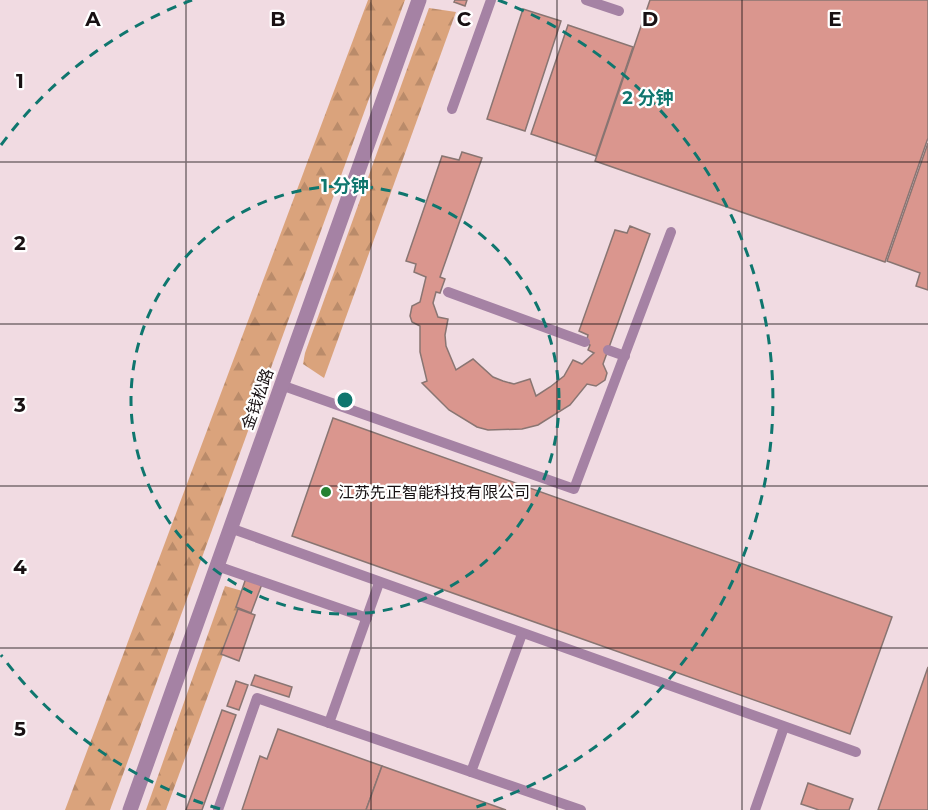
<svg xmlns="http://www.w3.org/2000/svg" width="928" height="810" font-family="Montserrat,'Noto Sans SC',sans-serif">
<style>
.forest{fill:url(#forest-firs)}
.building{fill:#da968e;stroke:#897572;stroke-width:1.5}
.lines{fill:none;stroke-linecap:round;stroke-linejoin:round}
.lane{stroke:#a582a4;stroke-width:10}
.street{stroke:#a582a4;stroke-width:15}
.grid{fill:none;stroke:#181113;stroke-width:1.5;stroke-opacity:0.55}
.ring{fill:none;stroke:#0f766e;stroke-width:3;stroke-dasharray:10 8}
.poi-dot{fill:#268233;stroke:#fff;stroke-width:2}
.labels{text-anchor:middle;stroke-width:4.5;stroke-linejoin:round;paint-order:stroke}
.street-label{font-size:16px;fill:#181113;stroke:#fff}
.poi-label{font-size:16px;fill:#181113;stroke:#fff;text-anchor:start}
.grid-label{font-size:20px;text-anchor:middle;font-weight:bold;fill:#181113;stroke:#fff;stroke-width:4.5;stroke-linejoin:round;paint-order:stroke}
.centre{fill:#0f766e;stroke:#fff;stroke-width:3}
.ring-label{font-size:18px;text-anchor:middle;font-weight:bold;fill:#0f766e;stroke:#fff;stroke-width:4.5;stroke-linejoin:round;paint-order:stroke}
</style>
<defs>
<pattern id="forest-firs" width="22" height="20" patternUnits="userSpaceOnUse" patternTransform="scale(1.5)"><rect width="22" height="20" fill="#daa37c"/><path d="M5 1l3.5 6h-7zM16 11l3.5 6h-7z" fill="#ba8b6a"/></pattern>
</defs>
<rect width="100%" height="100%" fill="#f1dbe2"/>
<!-- forest -->
<g class="forest">
<polygon points="368,0 405,0 110,810 65,810"/>
<polygon points="429,8 456,12 324,378 303,364 305,353"/>
<polygon points="225,586 246,592 166,810 146,810"/>
</g>
<!-- building -->
<g class="building">
<polygon points="455,0 467,0 465,6 454,2"/>
<polygon points="650,0 928,0 928,138 885,262 595,161"/>
<polygon points="523,9 561,21 525,131 487,119"/>
<polygon points="568,25 633,47 596,156 531,134"/>
<polygon points="928,143 928,290 916,286 920,273 887,261"/>
<polygon points="462,152 482,158 440,277 445,279 440,293 436,292 433,303 438,317 448,319 445,335 446,346 456,370 473,359 493,377 503,381 514,384 530,379 536,396 550,387 564,376 573,360 582,364 594,353 588,350 590,345 586,343 588,335 579,331 615,230 627,233 630,226 650,234 603,364 607,373 605,380 596,386 587,384 570,405 538,425 522,429 488,430 477,427 449,410 422,383 427,381 420,352 420,326 412,322 410,316 412,306 420,302 426,277 414,272 416,264 406,261 442,156 459,160"/>
<polygon points="333,418 892,617 850,734 292,536"/>
<polygon points="246,578 262,584 251,613 236,607"/>
<polygon points="238,609 255,615 239,661 221,654"/>
<polygon points="928,667 928,810 878,810"/>
<polygon points="255,675 292,687 289,697 251,685"/>
<polygon points="236,681 248,685 239,710 227,706"/>
<polygon points="222,710 236,715 202,810 186,810"/>
<polygon points="278,729 382,766 366,810 242,810 260,756 267,759"/>
<polygon points="382,766 506,810 366,810"/>
<polygon points="808,783 853,799 849,810 819,810 801,804"/>
</g>
<g class="lines">
<!-- lane -->
<g class="lane">
<polyline points="586,0 619,11"/>
<polyline points="452,109 491,0"/>
<polyline points="448,292 585,342"/>
<polyline points="608,350 625,356"/>
<polyline points="281,385 574,489 671,232"/>
<polyline points="230,528 856,752"/>
<polyline points="217,566 367,618"/>
<polyline points="329,723 379,583"/>
<polyline points="471,772 522,634"/>
<polyline points="218,810 257,698 581,810"/>
<polyline points="755,810 784,727"/>
</g>
<!-- street -->
<polyline class="street" points="130,810 419,0"/>
</g>
<!-- grid -->
<path class="grid" d="M186,0V810M371,0V810M557,0V810M742,0V810M0,162H928M0,324H928M0,486H928M0,648H928"/>
<!-- distance rings -->
<g class="ring">
<circle cx="345" cy="400" r="214"/>
<path d="M220 809A428 428 0 0 1 1 655M1 145A428 428 0 0 1 192 0M498 0A428 428 0 0 1 470 809"/>
</g>
<!-- markers -->
<circle class="poi-dot" cx="326" cy="492" r="6"/>
<g class="labels">
<!-- street labels -->
<g class="street-label">
<text transform="translate(257 399) rotate(-70)" y="6">金钱松路</text>
</g>
<!-- poi labels -->
<g class="poi-label">
<text x="338" y="498">江苏先正智能科技有限公司</text>
</g>
</g>
<g class="grid-label">
<text x="93" y="26">A</text>
<text x="278" y="26">B</text>
<text x="464" y="26">C</text>
<text x="650" y="26">D</text>
<text x="835" y="26">E</text>
<text x="20" y="88">1</text>
<text x="20" y="250">2</text>
<text x="20" y="412">3</text>
<text x="20" y="574">4</text>
<text x="20" y="736">5</text>
</g>
<circle cx="345" cy="400" r="9" class="centre"/>
<g class="ring-label">
<text x="648" y="104">2 分钟</text>
<text x="345" y="192">1 分钟</text>
</g>
</svg>
